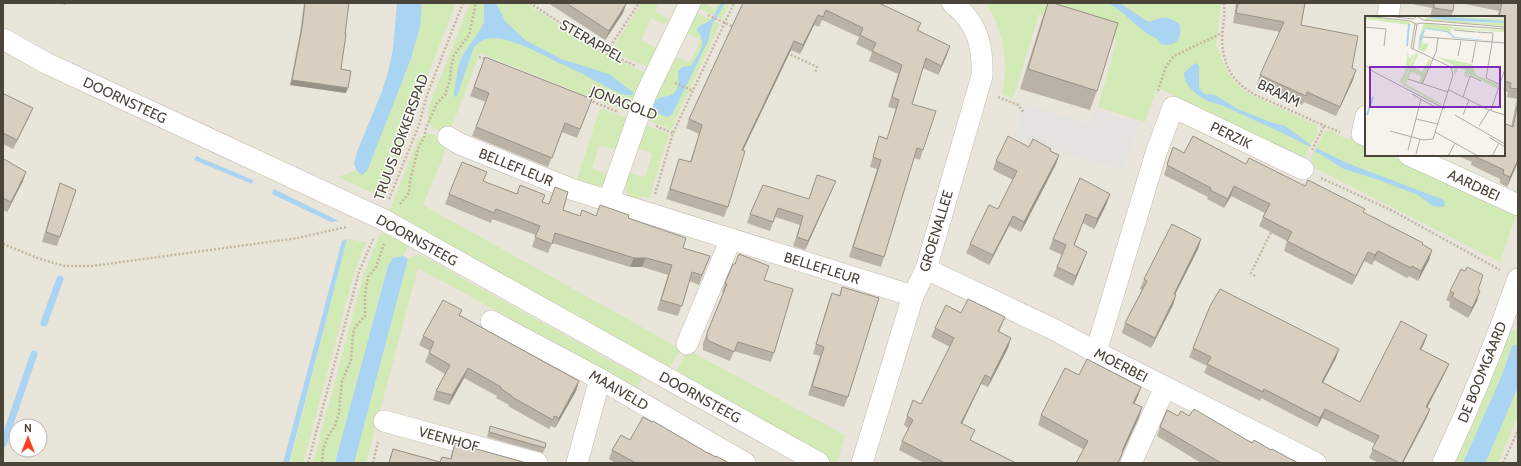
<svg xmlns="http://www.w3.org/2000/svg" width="1521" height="466" font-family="Cabin,sans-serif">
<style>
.residential{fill:#eae5da;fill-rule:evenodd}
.green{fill:#d2eab5}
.parking{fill:#e5e3e0}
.water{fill:#a9d4f2}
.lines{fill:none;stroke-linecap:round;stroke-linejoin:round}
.stream{stroke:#a9d4f2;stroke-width:7}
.minor-casing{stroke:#c2bbae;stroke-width:22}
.path{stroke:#c4b79f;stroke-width:2.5;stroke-dasharray:2 2;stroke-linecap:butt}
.minor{stroke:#fff;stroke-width:21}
.wall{fill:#bab2a6}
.shaded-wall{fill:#979187}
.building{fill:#d8cfc1;stroke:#979187}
.labels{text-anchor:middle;stroke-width:3;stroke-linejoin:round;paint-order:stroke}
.street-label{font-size:14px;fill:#4b4439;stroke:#fff}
.inset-river{fill:none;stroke:#a9d4f2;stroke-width:2}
.inset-road{fill:none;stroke:#b2ada4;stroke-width:1}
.view{fill:#7b2cbf;fill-opacity:0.15;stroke:#7b2cbf;stroke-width:2}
.inset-edge{fill:none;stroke:#4b4439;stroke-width:2}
</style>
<rect width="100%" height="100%" fill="#f6f3ec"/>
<!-- residential -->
<path class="residential" d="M3,3H1518V463H3ZM1366,17H1504V155H1366ZM16,426H40V450H16Z"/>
<!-- green -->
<g class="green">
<path d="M422,3H456L416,105L413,121L384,198L338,177L356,170L358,172C376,135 397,99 411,60C417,42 420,22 422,3Z"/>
<polygon points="470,3 525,3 603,53 645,73 635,101 627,112 480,53 449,134 434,128 428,122 428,108"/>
<polygon points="642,3 658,3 655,12 669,19 667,23 665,24 651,18 642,39 642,41 657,48 648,67 611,51"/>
<polygon points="699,3 704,3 714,8 718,3 730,3 722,19 697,8"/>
<path d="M986,3H1221L1216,46C1220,51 1221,57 1224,64C1229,78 1238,87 1251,95L1317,125V133L1305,156L1303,158H1295L1157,87L1145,122L1098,107L1117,40L1039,14L1013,98L1002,94C1009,62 1004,31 986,3Z"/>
<polygon points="695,12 720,24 671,129 645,119 675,56 689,62 691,61 700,41 699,39 687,33"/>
<polygon points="600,108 626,118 616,149 599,146 592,169 608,174 604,183 597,188 576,182"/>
<path d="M643,124L669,134L649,198L641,196L639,202L629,197C624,189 626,181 630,173L645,177L652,155L651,153L637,149Z"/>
<polygon points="1328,130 1349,140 1353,137 1366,143 1366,155 1390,155 1516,215 1500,262 1313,167 1311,157 1324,132"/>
<polygon points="427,134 432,134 447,140 444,155 423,205 681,349 670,367 668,369 387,217 417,142 419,138"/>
<polygon points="385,232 410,242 403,256 398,257 388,266 335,463 313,463 364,273 380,234"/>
<polygon points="347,239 366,242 355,270 303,463 290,463"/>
<polygon points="419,254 642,378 637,388 418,268 366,463 354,463 408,259"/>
<polygon points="1518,328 1518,345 1512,346 1502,375 1463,463 1450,463 1507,334"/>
<polygon points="686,352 692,352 845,435 837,463 834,463 676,375 676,372"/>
<polygon points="1518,387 1518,416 1498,463 1485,463"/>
</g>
<!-- parking -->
<polygon class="parking" points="1024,104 1090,124 1095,109 1140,123 1124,171 1014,137"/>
<!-- water -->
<g class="water">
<polygon points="397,3 422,3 420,27 411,59 367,171 362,175 356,170 354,163 358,149 381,94 388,72 393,49"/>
<path d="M484,3H496L505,21L525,40L561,59L609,74L634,93L632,95C622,97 600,83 590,78C580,72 570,68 559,63C542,54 512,38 493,38C485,38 479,42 474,47L457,96L455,97L454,95V92L459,64L463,55L480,30L484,22Z"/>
<path d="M721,3H725C719,15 709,25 709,39L672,115L667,117C662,115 649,112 653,104C658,94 669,99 675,92C680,85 678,78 678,71L682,67L690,66L692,65C699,51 708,45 697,30L698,27L711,20Z"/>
<path d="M1108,3H1120L1145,20L1150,22C1163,16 1169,16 1180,25C1182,40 1176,47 1161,44C1158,37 1152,37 1146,33C1133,23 1123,11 1108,3Z"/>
<path d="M1195,63L1199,65V87L1202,92L1205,94L1215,95L1238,109L1270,122L1285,126L1311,145L1310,147C1282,132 1253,120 1224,106C1216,103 1207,102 1201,97C1194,93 1183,82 1184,73Z"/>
<polygon points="1316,148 1347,163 1444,200 1445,205 1443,207 1433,206 1418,195 1379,180 1344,169 1315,151"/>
<polygon points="196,156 253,180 252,184 194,160"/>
<polygon points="274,189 339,221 331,222 272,194"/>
<polygon points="347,239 289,463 283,463 342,241"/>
<polygon points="403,256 408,259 354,463 335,463 388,266 393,258"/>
<polygon points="1516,345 1518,345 1518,387 1487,459 1485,463 1463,463 1502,375 1512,346"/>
</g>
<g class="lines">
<!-- stream -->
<g class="stream">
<polyline points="44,323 60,279"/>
<polyline points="3,444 34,354"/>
</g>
<defs>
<g id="minor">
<polyline points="1388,17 1390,3"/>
<polyline points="3,39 46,63 382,219 819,463"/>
<polyline points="1366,116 1362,134 1366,135"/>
<polyline points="448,137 460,144 571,189 913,296"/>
<polyline points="1409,155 1518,205"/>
<polyline points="609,200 646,94 690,3"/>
<polyline points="926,269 1053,329 1096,352 1316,463"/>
<polyline points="491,321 600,379 745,463"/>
<polyline points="687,344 731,239"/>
<polyline points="1096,352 1156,153 1173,107 1303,169"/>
<polyline points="384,421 537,463"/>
<polyline points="577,463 600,379"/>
<path d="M862,463L913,296L926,269L982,76C983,47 978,22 952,3"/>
<polyline points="1131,463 1165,387"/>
<path d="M1443,463C1471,403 1496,342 1518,279"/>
</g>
</defs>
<!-- minor casing -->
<use href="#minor" class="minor-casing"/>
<!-- path -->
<g class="path">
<polyline points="530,3 606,53 636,66"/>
<path d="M1224,3C1226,21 1219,36 1224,55C1226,66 1232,77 1240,84C1250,94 1265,99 1278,105C1299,114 1319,124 1340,132"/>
<polyline points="708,15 734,27"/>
<polyline points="606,53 639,3"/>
<polyline points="787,53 817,67 815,73"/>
<polyline points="479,57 488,60"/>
<polyline points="675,83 693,91"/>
<polyline points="1158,91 1166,66 1174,56 1222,33"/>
<polyline points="998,97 1018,105 1024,113"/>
<polyline points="589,100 618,112"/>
<polyline points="656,126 673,133"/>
<polyline points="1312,150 1324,126"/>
<polyline points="1321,178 1393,211 1500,270"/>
<polyline points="655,194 673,133 734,3"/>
<polyline points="389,199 419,125 427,95 463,3"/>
<polyline points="400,204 409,193 410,180 419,146 424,138 426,128 437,103 445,95 450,80 451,67 454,55 469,35 476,3"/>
<polyline points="3,244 40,259 65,266 92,266 298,238 346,227"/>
<polyline points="1255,276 1251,273 1272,230"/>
<polyline points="308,463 359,272 373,239"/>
<polyline points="322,463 323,450 328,436 335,426 339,413 342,381 351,360 353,334 355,327 365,316 365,294 368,277 376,267 384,244"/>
<polyline points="373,463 378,442"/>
<polyline points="1503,463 1518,430"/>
</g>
<!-- minor -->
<use href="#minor" class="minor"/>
</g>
<!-- wall -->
<g class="wall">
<polygon points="60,3 66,3 65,5"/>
<polygon points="304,3 349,3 341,69 346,93 290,85 300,33"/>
<polygon points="548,3 625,3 626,4 623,13 605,40"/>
<polygon points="743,3 879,3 921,23 918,31 947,55 938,75 923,68 912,104 923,150 920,160 914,158 884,257 881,267 849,257 877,169 870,167 876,146 879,136 887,139 896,109 888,107 898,74 869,61 872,52 856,44 859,37 822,20 819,27 814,25 800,54 791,50 743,150 728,207 724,217 666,199 679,159 690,162 699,134 686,128 689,119"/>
<polygon points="1048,3 1097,91 1090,110 1020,89 1041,22"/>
<polygon points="1236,3 1305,3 1301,25 1352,68 1353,80 1336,116 1304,102 1302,105 1257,84 1260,75 1280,32 1233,23"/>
<polygon points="1412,3 1454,3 1453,11 1451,17 1430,17 1432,8 1412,4"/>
<polygon points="1460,3 1518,3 1518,162 1507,187 1500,183 1500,179 1471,165 1472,162 1456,155 1504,155 1511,127 1517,99 1507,97 1508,92 1504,91 1504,17 1497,17 1499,11"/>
<polygon points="485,57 592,99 577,138 562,132 548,167 472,136 486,102 470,96"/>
<polygon points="3,97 29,117 13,149 3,144"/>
<polygon points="1029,147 1051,151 1059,155 1056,164 1021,232 1009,226 989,265 966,253 970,244 998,209 1013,180 993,170 996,161"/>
<polygon points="1173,147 1184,153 1246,164 1305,186 1364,213 1432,250 1429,260 1418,281 1409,276 1407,278 1374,260 1372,265 1364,261 1352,285 1284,251 1287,241 1259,226 1265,213 1231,196 1224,208 1207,199 1208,197 1164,175"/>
<polygon points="3,162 23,181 7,212 3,210"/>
<polygon points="487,172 483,181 517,194 543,202 580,216 596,216 628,218 683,248 710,256 699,285 689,281 678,316 657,310 668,275 642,267 630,267 552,243 548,253 532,247 536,235 492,219 491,223 445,204 449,194"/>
<polygon points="817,175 832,190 805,250 793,246 800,225 775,217 770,231 747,223 750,214 809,199"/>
<polygon points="1080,178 1107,203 1094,229 1083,223 1074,246 1087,252 1073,286 1053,276 1062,255 1049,249 1053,239"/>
<polygon points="60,183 60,237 57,246 42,242 57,192"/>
<polygon points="1201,239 1198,249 1175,295 1176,295 1173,305 1151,348 1122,333 1125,323 1142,290 1140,289 1144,279"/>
<polygon points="764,280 774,353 771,362 734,351 730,361 703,350 703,343 723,293 722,292 725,283"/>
<polygon points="842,287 848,397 844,407 808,395 820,356 813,354 828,303 832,293 839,296"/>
<polygon points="1478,290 1477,301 1468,318 1449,307 1450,302 1446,300 1450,291"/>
<polygon points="462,310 460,315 579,381 576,391 555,428 551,426 549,429 508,406 509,405 496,398 497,396 464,378 449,405 433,400 436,391 445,374 425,362 430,351 419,345 423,336"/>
<polygon points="961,313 1005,317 999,332 1008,348 988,387 981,384 962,423 971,440 1016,463 924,463 899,450 902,441 909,429 904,425 907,416 921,404 950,347 931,337 935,328"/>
<polygon points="1427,335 1421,350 1449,364 1445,373 1427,407 1427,417 1403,463 1379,463 1369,458 1375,444 1322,418 1317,427 1261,398 1260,401 1204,373 1207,366 1189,357 1193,348 1336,358 1323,382 1360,402"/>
<polygon points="1079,375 1141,387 1138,396 1134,404 1142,407 1139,417 1123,452 1083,449 1038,425 1041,415"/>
<polygon points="1178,416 1189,416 1271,450 1298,463 1201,463 1157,436 1160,427"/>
<polygon points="490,426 545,448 543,453 487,437"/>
<polygon points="630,440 706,452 729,463 615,463 609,459 612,450"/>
<polygon points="455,443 527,463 388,463 393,449 440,462 442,457 450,459"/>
</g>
<!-- shaded-wall -->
<g class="shaded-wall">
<polygon points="626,4 623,13 605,40 609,31"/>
<polygon points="818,15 814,25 800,54 803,45"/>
<polygon points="794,41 791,50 739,159 742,150"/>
<polygon points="950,46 947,55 938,75 941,66"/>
<polygon points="1356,70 1353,80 1336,116 1340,107"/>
<polygon points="292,80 348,88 346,93 290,85"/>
<polygon points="33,108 29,117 13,149 17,140"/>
<polygon points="1059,155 1056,164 1021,232 1024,222"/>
<polygon points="1518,160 1518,162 1507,187 1510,177"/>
<polygon points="26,172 23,181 7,212 11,202"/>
<polygon points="836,181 832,190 805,250 808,241"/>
<polygon points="1234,186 1231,196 1224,208 1228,199"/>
<polygon points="1110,194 1107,203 1094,229 1097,219"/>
<polygon points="1013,216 1009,226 989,265 993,255"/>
<polygon points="1201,239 1198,249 1170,304 1174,294"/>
<polygon points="1432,250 1429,260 1418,281 1421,271"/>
<polygon points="1378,251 1374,260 1372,265 1375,255"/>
<polygon points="1087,252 1083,262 1073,286 1076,276"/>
<polygon points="1368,252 1364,261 1352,285 1356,276"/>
<polygon points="634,258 646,258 642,267 630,267"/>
<polygon points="1480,291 1477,301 1468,318 1472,308"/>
<polygon points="1176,295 1173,305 1151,348 1155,338"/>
<polygon points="1427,335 1424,344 1416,358 1420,349"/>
<polygon points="1011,338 1008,348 988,387 991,378"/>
<polygon points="1339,349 1336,358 1319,390 1322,382"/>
<polygon points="1449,364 1445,373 1423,416 1426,407"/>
<polygon points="468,368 464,378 449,405 452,395"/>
<polygon points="985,375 981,384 958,432 961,423"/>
<polygon points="579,381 576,391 555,428 559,418"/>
<polygon points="1141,387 1138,396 1130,412 1133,403"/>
<polygon points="1142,407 1139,417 1120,458 1123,449"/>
<polygon points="1325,409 1322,418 1317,427 1320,418"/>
<polygon points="1430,409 1427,417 1403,463 1402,463"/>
</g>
<!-- building -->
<g class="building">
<polygon points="305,3 349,3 345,34 346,34 341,69 351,71 348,88 292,80 302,28"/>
<polygon points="566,3 625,3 626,4 609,31"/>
<polygon points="743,3 879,3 921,23 917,30 950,46 941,66 926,58 912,104 936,111 923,150 917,148 884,257 853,247 881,160 873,157 879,136 887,139 899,100 892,97 902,65 872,51 876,43 860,35 863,28 826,10 823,17 818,15 803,45 794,41 742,150 745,151 728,207 670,189 679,159 691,162 702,125 689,119"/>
<polygon points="1048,3 1053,3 1118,23 1097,91 1028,69"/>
<polygon points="1238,3 1305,3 1301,25 1358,36 1352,68 1356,70 1340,107 1307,92 1306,96 1260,75 1284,22 1236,13"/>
<polygon points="1434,3 1454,3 1453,11 1434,8"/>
<polygon points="1502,3 1518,3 1518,89 1510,88 1511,83 1504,81 1504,17 1499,17"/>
<polygon points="485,57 592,99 580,129 565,123 552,158 476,127 489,93 474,87"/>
<polygon points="4,94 33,108 17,140 3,133 3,97"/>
<polygon points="1518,102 1518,160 1510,177 1503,174 1504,170 1474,156 1475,155 1504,155 1504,123 1513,127"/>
<polygon points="1008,136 1029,147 1033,139 1051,149 1050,151 1059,155 1024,222 1013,216 993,255 970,244 989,205 998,209 1017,171 996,161"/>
<polygon points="1193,136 1246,164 1249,158 1305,186 1308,180 1365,209 1363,212 1423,243 1422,244 1432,250 1421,271 1412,266 1411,268 1378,251 1375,255 1368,252 1356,276 1287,241 1292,232 1263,217 1270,204 1234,186 1228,199 1210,190 1211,188 1167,165 1173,147 1184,153"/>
<polygon points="4,159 26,172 11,202 3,198 3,162"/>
<polygon points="462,162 487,172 483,181 517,194 520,185 545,195 542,202 549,204 555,187 568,192 563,210 580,216 582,210 596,216 600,205 629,215 628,218 686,238 683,248 710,256 702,275 692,272 682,306 661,300 672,265 646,258 634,258 555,233 552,244 535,237 540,226 496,209 494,213 449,194"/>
<polygon points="817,175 836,181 808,241 797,237 803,216 778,208 773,222 750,214 763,185 809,199"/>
<polygon points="1080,178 1110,194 1097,219 1086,214 1074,245 1087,252 1076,276 1057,267 1066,245 1053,239"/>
<polygon points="60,183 76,190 60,237 46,232"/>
<polygon points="1172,224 1201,239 1174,294 1176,295 1155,338 1125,323 1147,281 1144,279"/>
<polygon points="739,254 769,266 764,280 793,289 774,353 738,342 734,352 707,340 707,333 727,284 725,283 733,264 735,264"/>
<polygon points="1467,267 1483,275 1478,290 1480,291 1472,308 1452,297 1454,293 1450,291 1461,269 1465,271"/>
<polygon points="842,287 879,298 848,397 812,386 824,347 816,344 832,293 840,296"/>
<polygon points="1220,289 1339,349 1322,382 1360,402 1401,321 1427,335 1420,349 1449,364 1426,407 1430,409 1402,463 1400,463 1372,449 1379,436 1325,409 1320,418 1264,389 1263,392 1207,364 1211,357 1193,348 1210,306"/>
<polygon points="968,299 1005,317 998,331 1011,338 991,378 985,375 961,423 975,430 970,440 1016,463 945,463 902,441 913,420 907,416 913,400 921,404 954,338 935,328 946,305 961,313"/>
<polygon points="443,300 462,310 459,315 579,381 559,418 554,416 553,420 512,397 512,396 500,388 501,387 468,368 452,395 436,391 450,365 429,353 434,342 423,336"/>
<polygon points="1087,359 1141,387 1133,403 1142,407 1123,449 1122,454 1118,463 1076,463 1088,441 1041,415 1065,368 1079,375"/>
<polygon points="1194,409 1252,443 1254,440 1271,450 1272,449 1298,463 1221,463 1160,427 1167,410 1178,416 1181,411 1189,416"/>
<polygon points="643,417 652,422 653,421 706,452 716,457 716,456 729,463 636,463 612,450 621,435 630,440"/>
<polygon points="490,426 546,443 545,448 489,432"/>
<polygon points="455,443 527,463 389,463 393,449 440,462 442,457 451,459"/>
</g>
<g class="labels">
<!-- street labels -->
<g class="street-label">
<text transform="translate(592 41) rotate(30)" y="5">STERAPPEL</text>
<text transform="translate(1279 93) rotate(26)" y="5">BRAAM</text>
<text transform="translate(125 100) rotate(25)" y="5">DOORNSTEEG</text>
<text transform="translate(624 103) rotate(21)" y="5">JONAGOLD</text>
<text transform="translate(1231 135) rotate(26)" y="5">PERZIK</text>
<text transform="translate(401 137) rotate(-70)" y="5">TRUUS BOKKERSPAD</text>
<text transform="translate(516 167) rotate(22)" y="5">BELLEFLEUR</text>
<text transform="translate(1474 185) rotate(25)" y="5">AARDBEI</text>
<text transform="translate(936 231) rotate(-73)" y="5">GROENALLEE</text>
<text transform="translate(417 240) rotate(29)" y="5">DOORNSTEEG</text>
<text transform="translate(822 268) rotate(17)" y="5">BELLEFLEUR</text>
<text transform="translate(1121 365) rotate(27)" y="5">MOERBEI</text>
<text transform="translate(1482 372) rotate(-68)" y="5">DE BOOMGAARD</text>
<text transform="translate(619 390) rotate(30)" y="5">MAAIVELD</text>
<text transform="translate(700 397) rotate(29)" y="5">DOORNSTEEG</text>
<text transform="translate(449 439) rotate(15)" y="5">VEENHOF</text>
</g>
</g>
<!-- overview -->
<g transform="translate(1365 16)">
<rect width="140" height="140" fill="#f6f3ec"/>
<path d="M0,0L45,6L46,9L0,3ZM61,0L105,6L140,7V10L60,4ZM71,0L140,3V5L102,4ZM59,7L104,13L140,14V16L86,13L85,17L60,12L55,20L54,33L60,13L57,27L64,28L59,36L53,33L54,21ZM43,35L44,43L50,37L38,68L34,66L40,56ZM51,37L53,38L48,50L57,56L64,43L66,44L57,67L54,66L56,60L46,56L41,68L77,88L76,90L38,69ZM72,41L107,48L111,59L134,69L133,73L104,58L103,61L99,60L100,54L94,52L90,59L88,49Z" fill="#d2eab5"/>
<path d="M64,0L140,5V7L94,5L64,2ZM60,12L83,15L90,21L140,26L89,22L82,16L60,13L54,33L55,20Z" fill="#a9d4f2"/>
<path class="inset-river" d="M42,30L44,8M2,99L8,81"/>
<path class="inset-road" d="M1,0L45,5L51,8L58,7L140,13M21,0L48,3L52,0L58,4L140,11M100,0L140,1M0,11L21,13L19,30M89,14L111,16M112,16L128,17L127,27M58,21L73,22M127,27L121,62L136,69M48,33L52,8M93,40L96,25M107,47L111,26M0,49L9,56L80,93M43,63L83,76M57,68L71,36L73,22L140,27M84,74L124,94L140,99M47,78L70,91M98,81L105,60L116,65M126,94L140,53M90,99L140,128M98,99L104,84M51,103L73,108M114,110L124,94M25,115L58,124L68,123L88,59L86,51L46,32L50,8M70,116L113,140M124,121L140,131M43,134L56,83M51,138L55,123M83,140L90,127M127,140L134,127"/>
<path class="view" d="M5,51H135V91H5Z"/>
<rect width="140" height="140" class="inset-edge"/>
</g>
<!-- border -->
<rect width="1521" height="466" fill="none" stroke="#4b4439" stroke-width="8"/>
<!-- north arrow -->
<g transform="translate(28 438)"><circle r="19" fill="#ffffff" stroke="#b7b4b0"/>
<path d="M0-3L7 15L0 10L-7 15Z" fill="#fc3f1d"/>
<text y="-6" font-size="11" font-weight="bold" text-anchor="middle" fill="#4b4439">N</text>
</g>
</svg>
